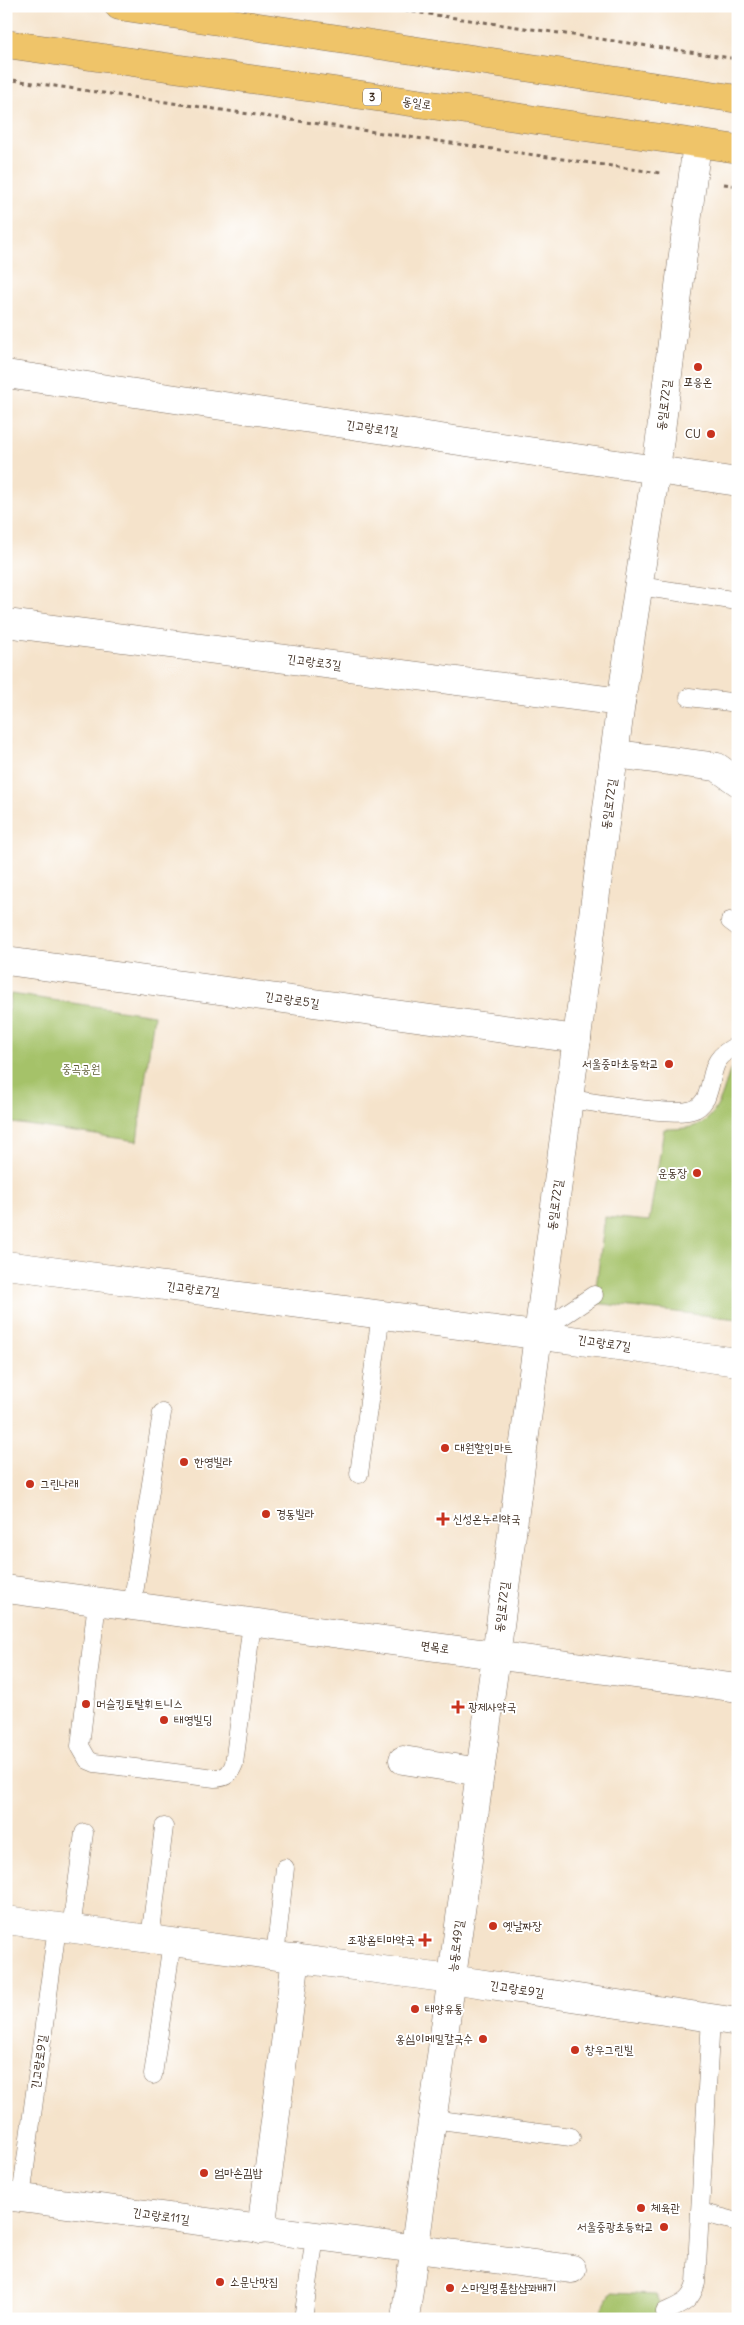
<svg xmlns="http://www.w3.org/2000/svg" width="744" height="2325" font-family="Delius,'Poor Story',sans-serif">
<style>
.green{fill:#a5c269;stroke:#707644}
.lines{fill:none;stroke-linecap:round;stroke-linejoin:round}
.service-casing{stroke:#7c6b5b;stroke-width:19}
.minor-casing{stroke:#7c6b5b;stroke-width:29}
.tertiary-casing{stroke:#7c6b5b;stroke-width:29}
.primary-casing{stroke:#7c6b5b;stroke-width:29}
.path{stroke:#7c6b5b;stroke-width:3;stroke-dasharray:4 4;stroke-linecap:butt}
.service{stroke:#fff;stroke-width:18}
.minor{stroke:#fff;stroke-width:28}
.tertiary{stroke:#fff;stroke-width:28}
.primary{stroke:#efc469;stroke-width:28}
.poi-dot{fill:#c8321e;stroke:#fff;stroke-width:2}
.labels{text-anchor:middle;stroke-width:4;stroke-linejoin:round;paint-order:stroke}
.shield{fill:#fff;stroke:#766a62;stroke-width:1}
.shield-label{font-size:11px;font-weight:bold;fill:#3b2a1e}
.street-label{font-size:12px;fill:#3b2a1e;stroke:#fff}
.poi-label{font-size:12px;fill:#3b2a1e;stroke:#fff;text-anchor:start}
.park-label{font-size:12px;fill:#605f38;stroke:#fff}
</style>
<rect width="100%" height="100%" fill="#fff"/>
<filter id="ink" filterUnits="userSpaceOnUse"><feTurbulence type="fractalNoise" baseFrequency=".02" numOctaves="2"/><feDisplacementMap in="SourceGraphic" scale="10" xChannelSelector="R" yChannelSelector="G"/><feConvolveMatrix kernelMatrix="1 2 1 2 8 2 1 2 1" color-interpolation-filters="sRGB"/></filter>
<filter id="wash" filterUnits="userSpaceOnUse"><feTurbulence type="fractalNoise" baseFrequency=".0096" numOctaves="4" result="noise"/><feDisplacementMap in="SourceGraphic" scale="20" xChannelSelector="R" yChannelSelector="G"/><feGaussianBlur stdDeviation="1.12" result="paint"/><feColorMatrix in="noise" values="0 0 0 0 0 0 0 0 0 0 0 0 0 0 0 0 0 1.4 0 .05"/><feComposite in="paint" operator="in"/></filter>
<g filter="url(#wash)">
<rect width="100%" height="100%" fill="#f5e3cb"/>
<!-- green -->
<g class="green">
<polygon points="11,994 154,1015 137,1141 6,1122 6,1024"/>
<path d="M738,1059V1319L594,1303L605,1217L649,1221L664,1129C698,1129 712,1125 724,1090C728,1078 729,1068 738,1059Z"/>
<polygon points="611,2293 656,2295 668,2319 597,2319"/>
</g>
</g>
<g filter="url(#ink)">
<g class="lines">
<defs>
<g id="service">
<polyline points="639,586 738,601"/>
<polyline points="689,697 738,703"/>
<polyline points="730,921 738,927"/>
<path d="M569,1099C593,1102 673,1117 692,1110C698,1109 703,1103 706,1098C716,1073 708,1059 738,1045"/>
<polyline points="537,1333 594,1295"/>
<polyline points="359,1474 381,1314"/>
<path d="M97,1602L80,1746L88,1760L95,1763L215,1778C226,1778 230,1774 234,1764L252,1623"/>
<polyline points="132,1606 162,1413"/>
<polyline points="71,1929 84,1833"/>
<polyline points="150,1939 164,1827"/>
<polyline points="275,1956 285,1868"/>
<polyline points="153,2075 172,1942"/>
<polyline points="432,2119 571,2137"/>
<polyline points="21,2198 57,1927"/>
<polyline points="700,2212 738,2222"/>
<path d="M665,2312C682,2304 691,2302 696,2283L711,2018"/>
<polyline points="303,2319 315,2237"/>
</g>
<g id="minor">
<polyline points="6,374 738,482"/>
<polyline points="6,623 621,702"/>
<polyline points="616,754 717,767 738,782"/>
<polyline points="6,961 577,1039"/>
<polyline points="6,1265 738,1362"/>
<polyline points="403,1760 480,1772"/>
<polyline points="6,1920 451,1979 738,2022"/>
<polyline points="6,2196 572,2269"/>
<polyline points="261,2230 296,1958"/>
<polyline points="405,2319 496,1656 621,702 656,470 697,143"/>
</g>
<polyline id="tertiary" points="6,1589 738,1688"/>
<g id="primary">
<polyline points="119,6 738,99"/>
<polyline points="6,44 738,149"/>
</g>
</defs>
<!-- service casing -->
<use href="#service" class="service-casing"/>
<!-- minor casing -->
<use href="#minor" class="minor-casing"/>
<!-- tertiary casing -->
<use href="#tertiary" class="tertiary-casing"/>
<!-- primary casing -->
<use href="#primary" class="primary-casing"/>
<!-- path -->
<g class="path">
<polyline points="373,6 738,59"/>
<polyline points="6,79 660,173"/>
<polyline points="724,184 738,186"/>
</g>
<!-- service -->
<use href="#service" class="service"/>
<!-- minor -->
<use href="#minor" class="minor"/>
<!-- tertiary -->
<use href="#tertiary" class="tertiary"/>
<!-- primary -->
<use href="#primary" class="primary"/>
</g>
</g>
<!-- markers -->
<g class="poi-dot">
<circle cx="698" cy="367" r="5"/>
<circle cx="711" cy="434" r="5"/>
<circle cx="669" cy="1064" r="5"/>
<circle cx="697" cy="1173" r="5"/>
<circle cx="445" cy="1448" r="5"/>
<circle cx="184" cy="1462" r="5"/>
<circle cx="30" cy="1484" r="5"/>
<circle cx="266" cy="1514" r="5"/>
<path d="M440.5 1511.5h5v5h5v5h-5v5h-5v-5h-5v-5h5z"/>
<circle cx="86" cy="1704" r="5"/>
<path d="M455.5 1699.5h5v5h5v5h-5v5h-5v-5h-5v-5h5z"/>
<circle cx="164" cy="1720" r="5"/>
<circle cx="493" cy="1926" r="5"/>
<path d="M422.5 1932.5h5v5h5v5h-5v5h-5v-5h-5v-5h5z"/>
<circle cx="415" cy="2009" r="5"/>
<circle cx="483" cy="2039" r="5"/>
<circle cx="575" cy="2050" r="5"/>
<circle cx="204" cy="2173" r="5"/>
<circle cx="641" cy="2208" r="5"/>
<circle cx="664" cy="2227" r="5"/>
<circle cx="220" cy="2282" r="5"/>
<circle cx="450" cy="2288" r="5"/>
</g>
<g class="labels">
<!-- shield labels -->
<rect class="shield" x="363" y="88.5" width="18" height="17" rx="4"/>
<g class="shield-label">
<text x="372" y="101">3</text>
</g>
<!-- street labels -->
<g class="street-label">
<text transform="translate(417 103) rotate(8)" y="4">동일로</text>
<text transform="translate(664 405) rotate(-83)" y="4">동일로72길</text>
<text transform="translate(372 428) rotate(8)" y="4">긴고랑로1길</text>
<text transform="translate(314 662) rotate(7)" y="4">긴고랑로3길</text>
<text transform="translate(609 804) rotate(-82)" y="4">동일로72길</text>
<text transform="translate(292 1000) rotate(8)" y="4">긴고랑로5길</text>
<text transform="translate(555 1205) rotate(-82)" y="4">동일로72길</text>
<text transform="translate(193 1289) rotate(7)" y="4">긴고랑로7길</text>
<text transform="translate(604 1343) rotate(8)" y="4">긴고랑로7길</text>
<text transform="translate(502 1607) rotate(-83)" y="4">동일로72길</text>
<text transform="translate(435 1647) rotate(8)" y="4">면목로</text>
<text transform="translate(456 1946) rotate(-82)" y="4">능동로49길</text>
<text transform="translate(517 1989) rotate(9)" y="4">긴고랑로9길</text>
<text transform="translate(39 2062) rotate(-82)" y="4">긴고랑로9길</text>
<text transform="translate(161 2216) rotate(8)" y="4">긴고랑로11길</text>
</g>
<!-- poi labels -->
<g class="poi-label">
<text x="698" y="386" text-anchor="middle">포응온</text>
<text x="701" y="438" text-anchor="end">CU</text>
<text x="659" y="1068" text-anchor="end">서울중마초등학교</text>
<text x="687" y="1177" text-anchor="end">운동장</text>
<text x="455" y="1452">대원할인마트</text>
<text x="194" y="1466">한영빌라</text>
<text x="40" y="1488">그린나래</text>
<text x="276" y="1518">경동빌라</text>
<text x="453" y="1523">신성온누리약국</text>
<text x="96" y="1708">머슬킹토탈휘트니스</text>
<text x="468" y="1711">광제사약국</text>
<text x="174" y="1724">태영빌딩</text>
<text x="503" y="1930">옛날짜장</text>
<text x="415" y="1944" text-anchor="end">조광옵티마약국</text>
<text x="425" y="2013">태양유통</text>
<text x="473" y="2043" text-anchor="end">옹심이메밀칼국수</text>
<text x="585" y="2054">창우그린빌</text>
<text x="214" y="2177">엄마손김밥</text>
<text x="651" y="2212">체육관</text>
<text x="654" y="2231" text-anchor="end">서울중광초등학교</text>
<text x="230" y="2286">소문난맛집</text>
<text x="460" y="2292">스마일명품찹샵꽈배기</text>
</g>
<!-- park labels -->
<g class="park-label">
<text x="81" y="1073">중곡공원</text>
</g>
</g>
<!-- margin -->
<rect width="744" height="2325" fill="none" stroke="#fff" stroke-width="25"/>
</svg>
